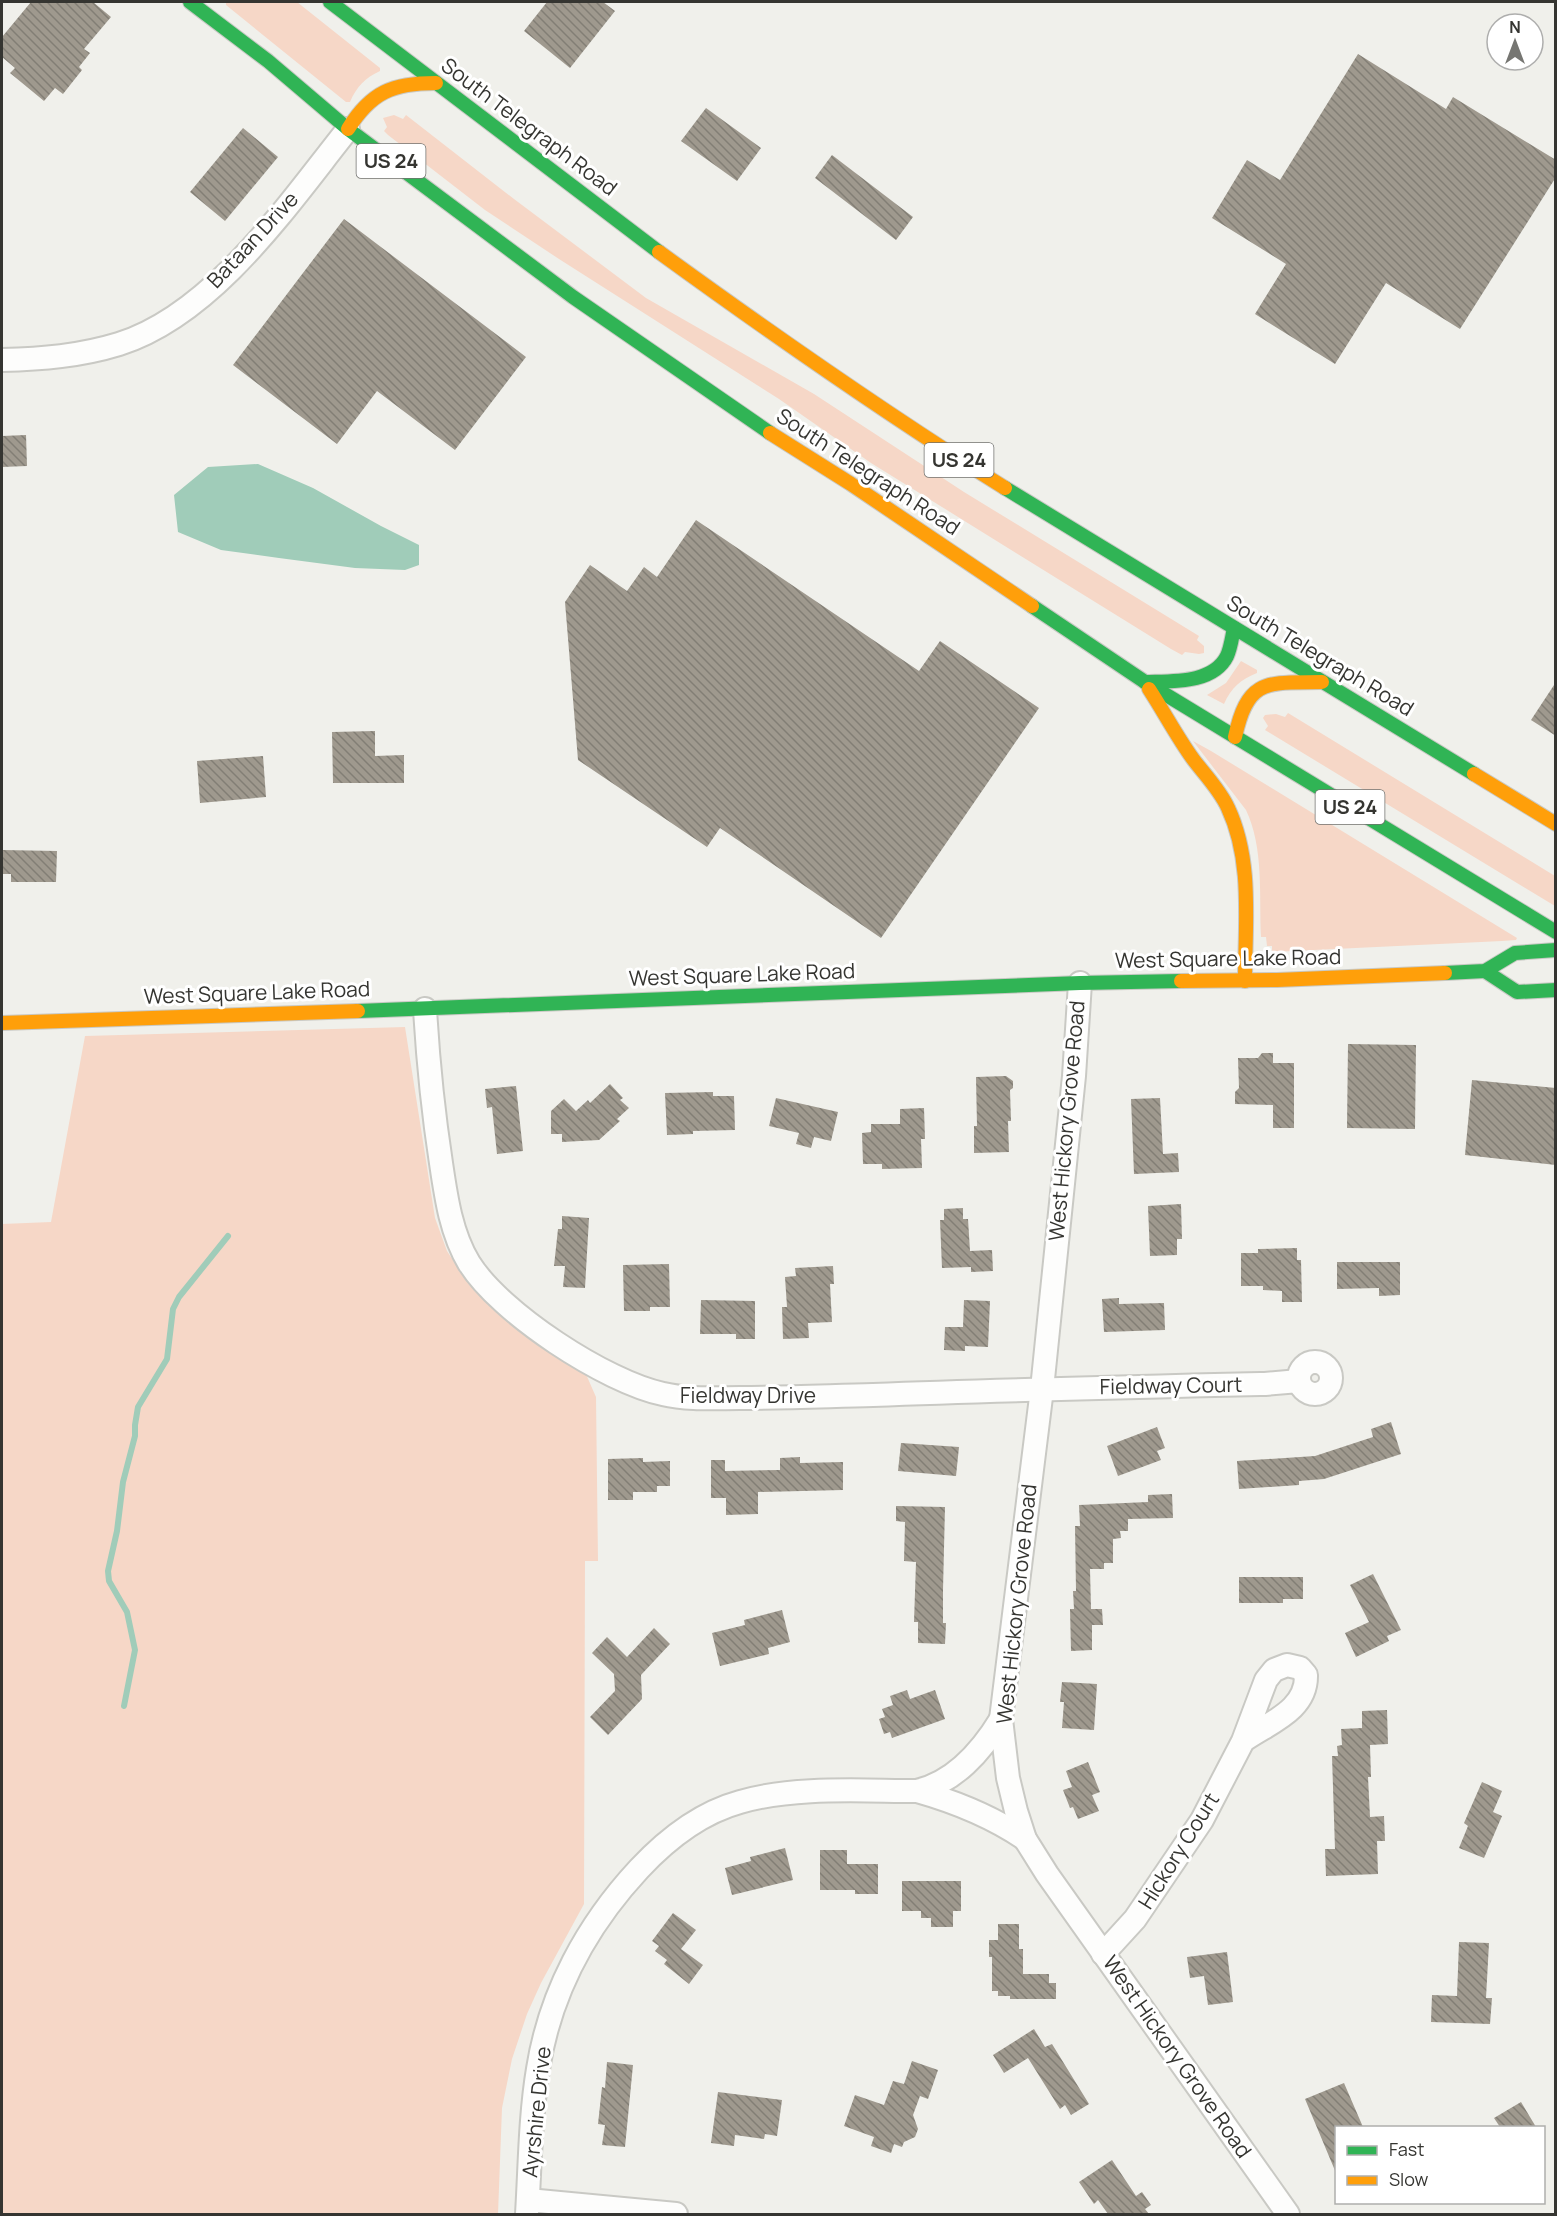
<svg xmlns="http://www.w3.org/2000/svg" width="1557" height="2216" font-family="Manrope,sans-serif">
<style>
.grass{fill:#f6d7c7}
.water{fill:#a0ccb9}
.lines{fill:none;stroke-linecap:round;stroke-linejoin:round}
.stream{stroke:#a0ccb9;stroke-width:6}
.building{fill:url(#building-back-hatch)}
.street-casing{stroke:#c9c9c4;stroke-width:26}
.fast-casing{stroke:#c9c9c4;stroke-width:16}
.slow-casing{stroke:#c9c9c4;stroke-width:16}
.street{stroke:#fdfdfc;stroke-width:22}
.fast{stroke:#30b455;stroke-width:14}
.slow{stroke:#ff9f0a;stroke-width:14}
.labels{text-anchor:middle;stroke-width:6;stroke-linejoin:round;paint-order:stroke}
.shield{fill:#fff;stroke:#72726f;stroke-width:1.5}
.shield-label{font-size:20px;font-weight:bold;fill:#353531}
.street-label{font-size:21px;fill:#353531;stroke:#fff}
</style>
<defs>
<pattern id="building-back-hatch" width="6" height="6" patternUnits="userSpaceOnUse" patternTransform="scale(1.5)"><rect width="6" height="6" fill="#9f998e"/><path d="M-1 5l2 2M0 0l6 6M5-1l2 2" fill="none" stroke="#827e75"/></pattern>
</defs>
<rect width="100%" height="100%" fill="#f0f0eb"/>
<!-- grass -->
<g class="grass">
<path d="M226,2H297L380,68V71C365,78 357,86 350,102H346L226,5Z"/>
<polygon points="394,115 403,119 406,115 514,199 646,298 814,394 964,492 1199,636 1197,640 1204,646 1204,653 1199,654 1185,652 1182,655 1171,649 871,463 779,399 559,259 485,210 388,135 384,131 387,127 383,118"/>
<path d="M1241,661L1257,670V673C1241,679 1231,688 1224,704L1207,695L1226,683Z"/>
<polygon points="1288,713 1555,876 1555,906 1265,730 1268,726 1263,718 1265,715 1276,714 1285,717"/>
<path d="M1193,741L1211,751L1517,938L1516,940L1502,941L1272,952V946H1267L1266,937H1261C1259,895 1264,848 1246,810Z"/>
<polygon points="405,1027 435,1218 447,1251 460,1271 475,1290 585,1372 596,1397 598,1561 585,1561 584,1904 541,1983 527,2014 512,2059 502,2108 498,2214 2,2214 2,1224 51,1222 85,1036"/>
</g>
<!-- water -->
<polygon class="water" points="258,464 313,488 381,526 419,545 419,565 405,570 355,568 279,558 221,550 178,532 174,495 208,467"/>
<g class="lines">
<!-- stream -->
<polyline class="stream" points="124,1706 135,1650 127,1612 109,1581 108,1571 117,1531 123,1482 135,1436 135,1425 138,1407 167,1359 173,1309 179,1297 228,1236"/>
</g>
<!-- building -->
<g class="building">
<polygon points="31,2 93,2 111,17 84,49 90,53 79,67 82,70 63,94 55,88 44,101 10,73 15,68 2,57 2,37"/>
<polygon points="547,2 603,2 615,11 570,68 524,31"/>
<polygon points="1358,54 1446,109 1453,97 1556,160 1556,177 1460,329 1386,283 1335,364 1255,314 1286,264 1212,218 1247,160 1280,180"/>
<polygon points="706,108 761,148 737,181 681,141"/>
<polygon points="243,128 278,157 225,221 190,192"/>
<polygon points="832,155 913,217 896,240 815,178"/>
<polygon points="344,219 526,357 455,450 377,391 337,444 233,365"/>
<polygon points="26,435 27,466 2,467 2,436"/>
<polygon points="696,520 919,671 940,641 1039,708 881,938 720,828 707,847 578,760 565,602 590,565 627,591 644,567 657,577"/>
<polygon points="1556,682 1556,736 1531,720"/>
<polygon points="375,731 375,756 404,755 404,783 333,783 332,732"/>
<polygon points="263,756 266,797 200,803 197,761"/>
<polygon points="2,850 57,851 56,882 11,882 11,874 2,874"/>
<polygon points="1348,1044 1416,1045 1415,1129 1347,1128"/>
<polygon points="1262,1053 1273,1053 1273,1063 1294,1063 1294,1128 1273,1128 1273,1105 1235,1104 1235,1092 1239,1088 1238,1058 1258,1058"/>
<polygon points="1006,1076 1013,1081 1013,1088 1010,1090 1011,1121 1008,1121 1009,1152 974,1153 974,1126 977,1126 976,1077"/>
<polygon points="1472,1080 1556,1088 1556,1165 1465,1155"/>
<polygon points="610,1084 623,1098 620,1100 629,1108 617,1119 620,1121 599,1140 562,1142 562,1134 551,1134 551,1111 564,1099 576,1111 588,1100 590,1103"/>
<polygon points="516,1086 523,1151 497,1154 492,1107 487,1108 485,1089"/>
<polygon points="713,1092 713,1096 734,1096 735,1130 693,1131 693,1134 667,1135 665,1093"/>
<polygon points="776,1098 838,1112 831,1141 814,1137 811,1148 796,1144 799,1133 769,1126"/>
<polygon points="1160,1098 1163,1154 1178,1153 1179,1172 1134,1174 1131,1099"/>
<polygon points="924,1108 925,1139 921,1139 922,1168 882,1169 882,1164 863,1164 862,1133 871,1132 871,1124 900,1124 900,1109"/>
<polygon points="1181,1204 1182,1239 1177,1239 1177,1255 1150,1256 1148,1206"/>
<polygon points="963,1208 963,1219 968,1219 970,1251 992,1250 993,1271 971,1272 971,1267 942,1268 940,1220 944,1220 944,1209"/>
<polygon points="562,1216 589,1218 585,1288 563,1287 565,1266 554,1266 558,1229 562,1229"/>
<polygon points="1297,1248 1297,1260 1301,1260 1302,1302 1282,1302 1282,1291 1263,1290 1263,1286 1241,1286 1241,1253 1258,1253 1258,1249"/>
<polygon points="1337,1262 1400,1262 1400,1295 1379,1296 1379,1288 1337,1289"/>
<polygon points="669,1264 670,1307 650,1307 650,1311 624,1311 623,1265"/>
<polygon points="833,1266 834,1284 830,1284 832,1322 808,1323 809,1338 783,1339 782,1307 787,1307 785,1277 796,1276 795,1268"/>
<polygon points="1119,1298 1119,1304 1164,1303 1165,1330 1104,1332 1102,1299"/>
<polygon points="701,1300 755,1301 755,1339 736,1339 736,1334 700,1334"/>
<polygon points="964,1300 990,1301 988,1347 965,1346 965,1351 944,1350 945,1327 963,1327"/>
<polygon points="1391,1422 1401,1454 1324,1479 1299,1481 1299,1485 1239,1489 1237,1461 1315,1456 1373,1437 1371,1429"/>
<polygon points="1157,1427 1165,1448 1157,1451 1161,1460 1118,1476 1107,1446"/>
<polygon points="901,1443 959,1447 956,1476 898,1471"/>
<polygon points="800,1457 800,1463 843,1462 843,1490 758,1492 758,1514 726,1515 726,1498 711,1498 711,1460 725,1460 725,1471 780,1470 780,1458"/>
<polygon points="643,1458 643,1462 670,1461 670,1486 657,1486 657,1492 633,1492 633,1500 608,1500 608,1459"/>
<polygon points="1172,1494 1173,1518 1128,1519 1128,1531 1120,1531 1121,1538 1113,1539 1113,1563 1104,1563 1104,1569 1090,1569 1091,1609 1102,1609 1103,1625 1092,1625 1092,1650 1071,1651 1070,1609 1074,1609 1073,1591 1076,1591 1075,1526 1080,1526 1079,1505 1148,1502 1148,1495"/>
<polygon points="896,1506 945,1507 943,1590 943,1623 946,1623 945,1644 918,1643 918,1622 914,1622 916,1562 904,1561 905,1522 896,1521"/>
<polygon points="1373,1574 1401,1630 1387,1636 1389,1641 1356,1657 1345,1633 1369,1622 1350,1585"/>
<polygon points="1239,1577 1303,1577 1303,1599 1283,1599 1283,1603 1239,1603"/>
<polygon points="782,1610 790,1642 768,1648 769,1654 720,1666 712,1633 745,1625 744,1620"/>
<polygon points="654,1628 670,1644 641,1675 642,1699 608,1735 590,1717 615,1691 614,1674 592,1653 607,1637 627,1657"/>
<polygon points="1062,1682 1097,1684 1094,1730 1062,1728 1064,1702 1060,1702"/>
<polygon points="907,1690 910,1699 935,1690 945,1719 892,1738 890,1732 884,1734 879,1719 885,1717 882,1709 893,1705 890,1696"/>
<polygon points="1387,1710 1388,1744 1370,1745 1371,1777 1368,1777 1370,1817 1384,1816 1385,1841 1377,1841 1378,1874 1326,1876 1325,1849 1335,1849 1332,1756 1338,1756 1337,1746 1342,1745 1341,1729 1362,1728 1362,1711"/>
<polygon points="1088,1762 1100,1792 1092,1795 1099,1811 1078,1819 1073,1807 1070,1808 1063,1790 1072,1787 1066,1771"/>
<polygon points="1482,1782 1502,1791 1493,1812 1502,1816 1484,1858 1459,1848 1468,1826 1464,1823"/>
<polygon points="785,1848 793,1880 732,1895 725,1868 751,1861 750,1857"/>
<polygon points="820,1850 847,1850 847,1864 878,1864 878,1894 855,1894 855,1890 820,1890"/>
<polygon points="902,1881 961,1881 961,1911 953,1911 953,1927 931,1927 931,1918 921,1918 921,1911 902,1911"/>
<polygon points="673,1913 696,1930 681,1949 703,1965 689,1984 664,1964 667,1960 655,1951 659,1946 652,1941"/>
<polygon points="998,1924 1019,1924 1019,1949 1023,1949 1023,1974 1049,1974 1049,1983 1056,1983 1056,1999 1010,1999 1010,1996 998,1996 998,1991 992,1991 992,1957 989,1957 989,1940 998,1940"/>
<polygon points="1459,1942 1489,1943 1486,1998 1492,1998 1490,2024 1431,2022 1432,1995 1457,1996"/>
<polygon points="1227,1952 1233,2002 1208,2005 1204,1976 1190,1978 1187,1957"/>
<polygon points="1034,2029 1045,2047 1052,2044 1089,2104 1071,2115 1065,2105 1060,2109 1028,2058 1004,2073 993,2055"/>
<polygon points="912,2061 938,2070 928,2099 920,2096 913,2115 918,2129 915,2137 904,2142 902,2147 894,2144 891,2153 871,2146 874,2137 844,2126 855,2095 884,2105 893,2081 904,2084"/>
<polygon points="607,2062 633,2065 625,2147 602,2145 605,2125 598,2124 602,2087 605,2088"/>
<polygon points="1344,2083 1363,2127 1336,2127 1336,2173 1305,2099"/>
<polygon points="718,2092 782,2100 777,2136 765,2134 764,2139 735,2135 734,2146 711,2143"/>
<polygon points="1521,2102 1536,2127 1500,2127 1494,2118"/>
<polygon points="1112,2160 1136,2196 1142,2192 1151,2205 1145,2209 1149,2214 1108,2214 1098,2200 1094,2204 1079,2182"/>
</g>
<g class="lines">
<defs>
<g id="street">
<path d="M2,360C42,359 80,356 119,344C214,314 288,204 348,129"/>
<polyline points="1080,983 1074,1076 1042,1389 1001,1719 1008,1778 1016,1811 1025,1839 1047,1874 1288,2214"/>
<path d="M425,1009C428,1061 433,1111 441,1163C446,1197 451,1233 469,1263C500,1313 606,1382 663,1394C688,1400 715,1398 740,1398C784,1398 829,1396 873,1395C1004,1390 1135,1387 1265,1384L1299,1381"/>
<circle cx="1315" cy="1378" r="16"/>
<path d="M917,1791C956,1802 991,1816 1025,1839"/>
<path d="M1103,1954L1135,1919L1202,1820L1243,1741L1266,1680L1274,1670L1287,1665L1300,1668L1306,1675C1307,1711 1268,1723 1243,1741"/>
<polyline points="528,2200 676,2214"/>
<path d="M527,2214C530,2166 530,2117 538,2069C550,1993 587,1925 639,1869C667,1839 700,1813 740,1802C794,1786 861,1791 917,1791C955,1782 981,1752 1001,1719"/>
</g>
<g id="fast">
<polyline points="190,2 268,61 348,129 573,297 770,433"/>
<polyline points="330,2 659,252"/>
<polyline points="1005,488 1474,774"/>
<polyline points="1032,606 1145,682 1556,932"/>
<path d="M1145,682C1172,681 1213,684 1227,656C1231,647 1232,637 1234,628"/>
<polyline points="1485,971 1517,992 1556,990"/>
<polyline points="1445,973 1485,971 1515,953 1556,950"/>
<polyline points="358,1011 1080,983 1181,981"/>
</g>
<g id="slow">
<path d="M348,129C371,92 393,83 436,83"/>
<path d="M659,252C772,334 886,414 1005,488"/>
<polyline points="770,433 851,484 1032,606"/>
<path d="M1149,689C1164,712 1177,737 1193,759C1205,775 1220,790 1228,808C1253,861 1245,924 1245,981"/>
<path d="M1235,737C1248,677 1268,683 1322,682"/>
<polyline points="1474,774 1556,824"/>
<polyline points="1181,981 1277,980 1445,973"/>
<polyline points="2,1023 358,1011"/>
</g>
</defs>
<!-- street casing -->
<use href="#street" class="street-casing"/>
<!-- fast casing -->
<use href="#fast" class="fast-casing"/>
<!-- slow casing -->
<use href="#slow" class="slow-casing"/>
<!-- street -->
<use href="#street" class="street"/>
<!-- fast -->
<use href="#fast" class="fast"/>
<!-- slow -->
<use href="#slow" class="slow"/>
</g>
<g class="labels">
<!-- shield labels -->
<g class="shield">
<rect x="356.5" y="144" width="69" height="34" rx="4.5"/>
<rect x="924.5" y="443" width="69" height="34" rx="4.5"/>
<rect x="1315.5" y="790" width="69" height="34" rx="4.5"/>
</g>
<g class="shield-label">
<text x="391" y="168">US 24</text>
<text x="959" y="467">US 24</text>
<text x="1350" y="814">US 24</text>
</g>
<!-- street labels -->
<g class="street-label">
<text transform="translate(529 127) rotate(37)" y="7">South Telegraph Road</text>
<text transform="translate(253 240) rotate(-47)" y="7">Bataan Drive</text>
<text transform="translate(868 472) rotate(33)" y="7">South Telegraph Road</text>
<text transform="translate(1320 656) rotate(31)" y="7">South Telegraph Road</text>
<text transform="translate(1228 959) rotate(-1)" y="7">West Square Lake Road</text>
<text transform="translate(742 975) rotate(-2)" y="7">West Square Lake Road</text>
<text transform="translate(257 993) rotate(-2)" y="7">West Square Lake Road</text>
<text transform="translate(1067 1121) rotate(-85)" y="7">West Hickory Grove Road</text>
<text transform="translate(1171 1386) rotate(-1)" y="7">Fieldway Court</text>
<text x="748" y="1403">Fieldway Drive</text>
<text transform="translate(1017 1604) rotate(-84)" y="7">West Hickory Grove Road</text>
<text transform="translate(1179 1851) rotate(-58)" y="7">Hickory Court</text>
<text transform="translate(1177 2057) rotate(55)" y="7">West Hickory Grove Road</text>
<text transform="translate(537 2112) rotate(-84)" y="7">Ayrshire Drive</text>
</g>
</g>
<!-- border -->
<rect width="1557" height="2216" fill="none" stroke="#353531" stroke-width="6"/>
<!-- legend -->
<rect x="1335" y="2126" width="210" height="78" fill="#ffffff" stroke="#aeaead" stroke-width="1.5"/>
<rect x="1347" y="2146" width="30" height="9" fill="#30b455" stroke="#aeaead" stroke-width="1.5"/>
<text x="1389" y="2156" font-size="18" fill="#353531">Fast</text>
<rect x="1347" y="2176" width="30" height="9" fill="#ff9f0a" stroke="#aeaead" stroke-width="1.5"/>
<text x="1389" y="2186" font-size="18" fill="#353531">Slow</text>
<!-- north arrow -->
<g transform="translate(1515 42)"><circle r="28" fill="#ffffff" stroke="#aeaead" stroke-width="1.5"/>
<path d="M0-4.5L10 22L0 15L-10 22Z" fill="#767672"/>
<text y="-9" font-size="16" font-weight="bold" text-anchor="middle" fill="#353531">N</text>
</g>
</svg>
